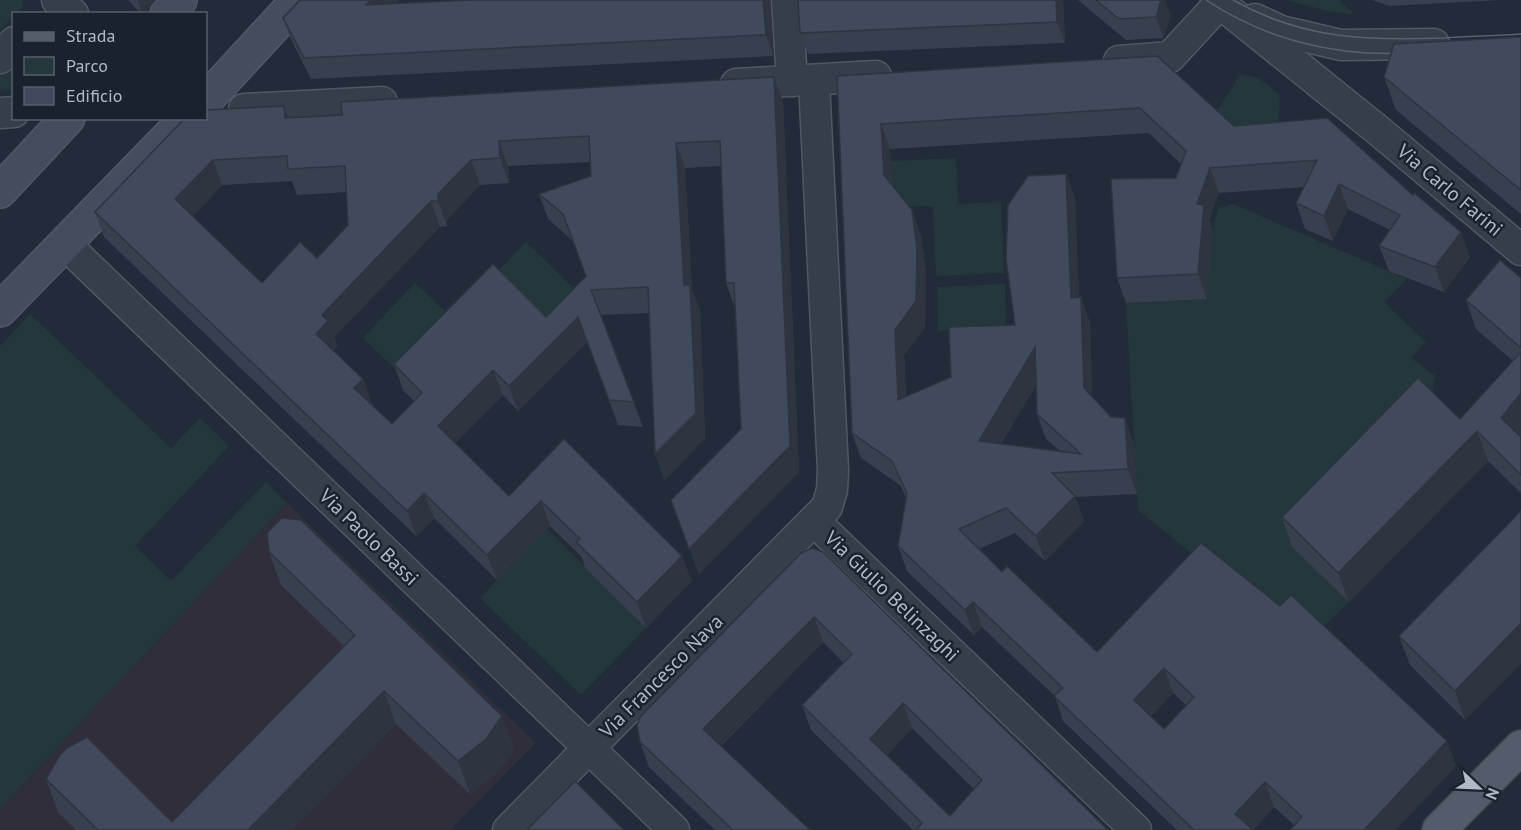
<svg xmlns="http://www.w3.org/2000/svg" width="1521" height="830" font-family="'PT Sans',sans-serif">
<style>
.medical{fill:#312e3c}
.green{fill:#24373b}
.lines{fill:none;stroke-linecap:round;stroke-linejoin:round}
.street-casing{stroke:#515865;stroke-width:33}
.secondary-casing{stroke:#515865;stroke-width:36}
.primary-casing{stroke:#3f4654;stroke-width:36}
.street{stroke:#363d4b;stroke-width:30}
.secondary{stroke:#444c5e;stroke-width:33}
.primary{stroke:#545c6b;stroke-width:33}
.tram{stroke:#586072;stroke-width:1.5}
.wall{fill:#38404f;fill-rule:evenodd}
.shaded-wall{fill:#2e3440}
.building{fill:#414a5c;stroke:#2e3440;stroke-width:1.5;fill-rule:evenodd}
.labels{text-anchor:middle;stroke-width:5;stroke-linejoin:round;paint-order:stroke}
.street-label{font-size:20px;fill:#b1b8c7;stroke:#1b222f}
</style>
<rect width="100%" height="100%" fill="#222b3a"/>
<!-- medical -->
<polygon class="medical" points="287,503 536,743 450,830 0,830 0,809"/>
<!-- green -->
<g class="green">
<polygon points="0,0 23,0 23,6 16,13 14,14 13,16 0,31"/>
<polygon points="1286,0 1339,0 1354,14 1331,12"/>
<polygon points="13,58 13,90 0,91 0,73"/>
<polygon points="1239,74 1259,78 1280,95 1278,139 1249,142 1217,110 1234,85"/>
<polygon points="956,158 958,204 1001,202 1004,273 936,276 933,206 893,207 890,161"/>
<polygon points="1233,204 1407,279 1384,302 1426,342 1411,358 1435,376 1429,407 1293,547 1349,602 1316,634 1289,631 1138,510 1126,303 1207,299 1214,225 1218,208"/>
<polygon points="526,242 585,299 554,330 496,273"/>
<polygon points="415,283 448,314 395,369 363,338"/>
<polygon points="1005,284 1006,328 938,331 937,287"/>
<polygon points="30,314 171,448 200,418 229,446 135,546 171,581 266,482 287,503 0,809 0,346"/>
<polygon points="547,529 646,628 581,695 480,598"/>
</g>
<g class="lines">
<defs>
<g id="street">
<polyline points="57,0 73,14"/>
<polyline points="787,0 792,81"/>
<polyline points="1216,0 1379,131 1521,250"/>
<polyline points="1255,19 1281,31 1341,45 1434,44"/>
<polyline points="0,58 14,42"/>
<polyline points="1119,61 1170,57 1220,3"/>
<polyline points="736,84 876,76"/>
<polyline points="244,109 382,102"/>
<polyline points="0,113 14,112"/>
<polyline points="64,243 674,830"/>
<polyline points="814,521 1136,830"/>
<polyline points="508,830 827,507 832,490 833,470 814,81"/>
</g>
<g id="secondary">
<polyline points="167,14 180,0"/>
<polyline points="206,100 298,0"/>
<polyline points="0,191 68,118"/>
<polyline points="0,310 187,118"/>
</g>
<polyline id="primary" points="1439,830 1521,747"/>
</defs>
<!-- street casing -->
<use href="#street" class="street-casing"/>
<!-- secondary casing -->
<use href="#secondary" class="secondary-casing"/>
<!-- primary casing -->
<use href="#primary" class="primary-casing"/>
<!-- street -->
<use href="#street" class="street"/>
<!-- secondary -->
<use href="#secondary" class="secondary"/>
<!-- primary -->
<use href="#primary" class="primary"/>
<!-- tram -->
<g class="tram">
<path d="M1206,0C1266,40 1337,57 1408,53"/>
<path d="M1233,0C1302,39 1366,41 1443,38C1469,36 1495,36 1521,34"/>
</g>
</g>
<!-- wall -->
<g class="wall">
<polygon points="128,0 156,0 144,14 141,14"/>
<polygon points="399,0 395,4 471,0 770,0 773,56 311,79 291,39 283,18"/>
<polygon points="1063,0 1065,43 808,54 800,33"/>
<polygon points="1078,0 1161,0 1171,16 1163,38 1126,40"/>
<polygon points="1372,0 1501,0 1390,6"/>
<polygon points="1521,37 1521,214 1396,110 1384,77"/>
<path d="M1157,56L1234,126L1327,118L1470,257L1444,292L1389,271L1379,246L1390,230L1348,209L1333,241L1305,229L1296,203L1304,187L1219,193L1209,220L1213,230L1207,299L1126,303L1117,278L1176,178L1181,164L1149,133L890,149L892,185L921,236L926,274L925,327L904,355L906,396L951,377L1015,325L1066,174L1075,199L1079,297L1090,322L1092,397L1134,443L1137,494L1075,497L1084,521L1045,561L1015,533L979,549L1002,572L1097,652L1201,543L1447,741L1456,766L1294,825L1274,807L1253,830H1177L1063,721L1055,696L1027,670L982,627L974,635L907,571L898,546L906,498L901,486L861,458L852,433L837,76ZM1036,385L1037,414L1046,439L1061,452L1001,444ZM1173,693L1186,705L1164,729L1151,716Z"/>
<path d="M774,77L783,102L799,472L699,574L671,500L741,429L735,308L726,283L721,166L685,168L692,290L700,310L705,438L665,480L655,454L649,313L601,315L643,427L618,425L587,342L518,411L503,395L455,443L509,496L564,439L692,581L646,628L585,568L582,557L550,526L497,580L434,518L416,536L104,237L95,212L289,118L342,115ZM591,162V176L539,194L548,219L572,240L586,277L546,317L394,364L403,390L414,401L392,424L372,404L363,379L333,351L337,346L334,337L440,227L447,226V220L480,185L509,183L508,166ZM292,181L297,195L347,192L348,225L317,258L262,283L193,216L222,185Z"/>
<polygon points="1521,278 1521,493 1488,461 1349,602 1292,547 1282,517 1460,419 1513,361 1476,329 1466,300"/>
<polygon points="1521,511 1521,663 1465,720 1410,665 1399,636"/>
<polygon points="269,552 502,716 514,749 498,772 470,794 396,724 292,830 76,830 58,812 46,779 172,822 344,646 281,585"/>
<path d="M801,553L1108,830H913L811,730L802,705L844,663L823,642L721,746L810,830H715L649,767L640,742ZM912,728L974,789L950,816L887,755Z"/>
</g>
<!-- shaded-wall -->
<g class="shaded-wall">
<polygon points="138,0 156,0 144,14 142,14"/>
<polygon points="371,0 399,0 374,26 366,5"/>
<polygon points="763,0 770,0 773,56 766,35"/>
<polygon points="1056,0 1063,0 1065,43 1057,22"/>
<polygon points="1161,0 1165,0 1171,16 1163,38 1156,17"/>
<polygon points="774,77 783,102 799,472 699,574 689,549 790,446"/>
<polygon points="284,106 293,131 285,118"/>
<polygon points="881,124 890,149 893,200 884,175"/>
<polygon points="499,141 508,166 509,183 500,158"/>
<polygon points="676,143 685,168 692,290 700,310 705,438 665,480 655,454 684,285"/>
<polygon points="213,160 222,185 185,225 175,199"/>
<polygon points="471,160 480,185 447,220 447,226 438,201 438,194"/>
<polygon points="1210,168 1219,193 1209,220 1213,230 1207,299 1198,274 1197,204"/>
<polygon points="1066,174 1075,199 1080,323 1071,298"/>
<polygon points="1339,184 1348,209 1333,241 1324,216"/>
<polygon points="431,201 440,227 334,337 337,346 325,359 316,334 322,315"/>
<polygon points="912,210 921,236 926,274 925,327 904,355 907,425 898,400 895,330"/>
<polygon points="1461,232 1470,257 1444,292 1435,267"/>
<polygon points="1081,297 1090,322 1093,413 1084,388"/>
<polygon points="578,317 587,342 518,411 509,386"/>
<polygon points="1035,347 1044,372 988,466 979,441"/>
<polygon points="493,370 503,395 447,451 438,426"/>
<polygon points="363,379 372,404 354,388"/>
<polygon points="1521,393 1521,436 1512,447 1501,418"/>
<polygon points="1125,418 1134,443 1137,494 1128,469"/>
<polygon points="1477,431 1488,461 1349,602 1338,573"/>
<polygon points="424,493 434,518 416,536 407,511"/>
<polygon points="1075,496 1084,521 1045,561 1036,536"/>
<polygon points="541,501 550,526 497,580 487,555"/>
<polygon points="682,556 692,581 646,628 637,602"/>
<polygon points="973,602 982,627 974,635 965,610"/>
<polygon points="814,617 823,642 712,754 703,729"/>
<polygon points="1521,623 1521,663 1465,720 1455,691"/>
<polygon points="1164,668 1173,693 1143,725 1134,700"/>
<polygon points="384,691 396,724 292,830 248,830"/>
<polygon points="903,703 912,728 880,764 870,739"/>
<polygon points="502,716 514,749 498,772 470,794 458,761"/>
<polygon points="1447,741 1456,766 1396,830 1364,830"/>
<polygon points="1265,782 1274,807 1252,830 1235,814"/>
</g>
<!-- building -->
<g class="building">
<polygon points="300,0 371,0 366,5 471,0 763,0 766,35 304,58 283,18"/>
<polygon points="798,0 1056,0 1057,22 800,33"/>
<polygon points="1096,0 1161,0 1156,17 1119,19"/>
<polygon points="1521,37 1521,190 1500,173 1384,77 1394,44"/>
<path d="M1157,56L1234,126L1327,118L1413,195L1414,193L1461,232L1435,267L1379,246L1400,215L1339,184L1324,216L1296,203L1317,160L1210,168L1197,204L1204,205L1198,274L1117,278L1111,179L1176,178L1186,151L1140,108L881,124L884,175L912,210L917,249L916,301L895,330L898,400L951,377L949,327L1015,325L1006,259L1008,205L1028,176L1066,174L1071,298L1081,297L1084,388L1111,417L1125,418L1128,469L1052,473L1075,496L1036,536L1006,508L959,529L1002,572L1007,566L1097,652L1201,543L1280,606L1291,595L1447,741L1364,830H1290L1302,817L1265,782L1235,814L1253,830H1194L1054,696L1063,688L973,602L965,610L898,546L907,493L892,461L852,433L837,76ZM1035,347L1037,414L1081,454L979,441ZM1164,668L1194,697L1164,729L1134,700Z"/>
<path d="M774,77L790,446L689,549L671,500L741,429L734,283H726L720,141L676,143L684,285H690L696,413L655,454L648,287L591,290L634,402L609,400L578,317L509,386L493,370L438,426L509,496L564,439L682,556L637,602L576,542L580,539L541,501L487,555L424,493L407,511L95,212L185,118H206V110L284,106L285,118L342,115L341,102ZM589,136L591,176L539,194L563,214L586,276L546,317L493,264L394,364L422,393L392,424L354,388L363,379L316,334L328,321L322,315L431,201H438V194L471,160L500,158L499,141ZM287,156L288,169L345,166L348,225L317,258L300,242L262,283L175,199L213,160Z"/>
<polygon points="1500,260 1521,278 1521,348 1466,300"/>
<polygon points="1521,352 1521,393 1501,418 1521,437 1521,475 1477,431 1338,573 1282,517 1418,378 1460,419"/>
<polygon points="1521,511 1521,623 1455,691 1399,636"/>
<polygon points="282,518 301,520 502,716 486,739 458,761 384,691 248,830 98,830 46,779 60,755 67,748 87,737 172,822 355,635 269,552 267,533"/>
<path d="M812,548L823,552L1108,830H916L922,823L802,705L852,654L814,617L703,729L810,830H733L640,742L637,725L640,717L801,553ZM903,703L982,780L950,816L870,739Z"/>
<polygon points="575,781 624,830 527,830"/>
</g>
<g class="labels">
<!-- street labels -->
<g class="street-label">
<text transform="translate(1450 190) rotate(40)" y="7">Via Carlo Farini</text>
<text transform="translate(369 537) rotate(44)" y="7">Via Paolo Bassi</text>
<text transform="translate(892 596) rotate(44)" y="7">Via Giulio Belinzaghi</text>
<text transform="translate(661 676) rotate(-45)" y="7">Via Francesco Nava</text>
</g>
</g>
<!-- legend -->
<rect x="12" y="12" width="195" height="108" fill="#1b222f" stroke="#575e6c" stroke-width="1.5"/>
<rect x="24" y="32" width="30" height="9" fill="#545c6b" stroke="#575e6c" stroke-width="1.5"/>
<text x="66" y="42" font-size="18" fill="#b1b8c7">Strada</text>
<rect x="24" y="57" width="30" height="18" fill="#24373b" stroke="#575e6c" stroke-width="1.5"/>
<text x="66" y="72" font-size="18" fill="#b1b8c7">Parco</text>
<rect x="24" y="87" width="30" height="18" fill="#414a5c" stroke="#575e6c" stroke-width="1.5"/>
<text x="66" y="102" font-size="18" fill="#b1b8c7">Edificio</text>
<!-- north arrow -->
<g transform="translate(1479 788) rotate(113)" stroke="#1b222f" stroke-width="4.5" paint-order="stroke">
<path d="M0-4.5L10 22L0 15L-10 22Z" fill="#b1b8c7"/>
<text y="-9" font-size="16" font-weight="bold" text-anchor="middle" fill="#b1b8c7">N</text>
</g>
</svg>
